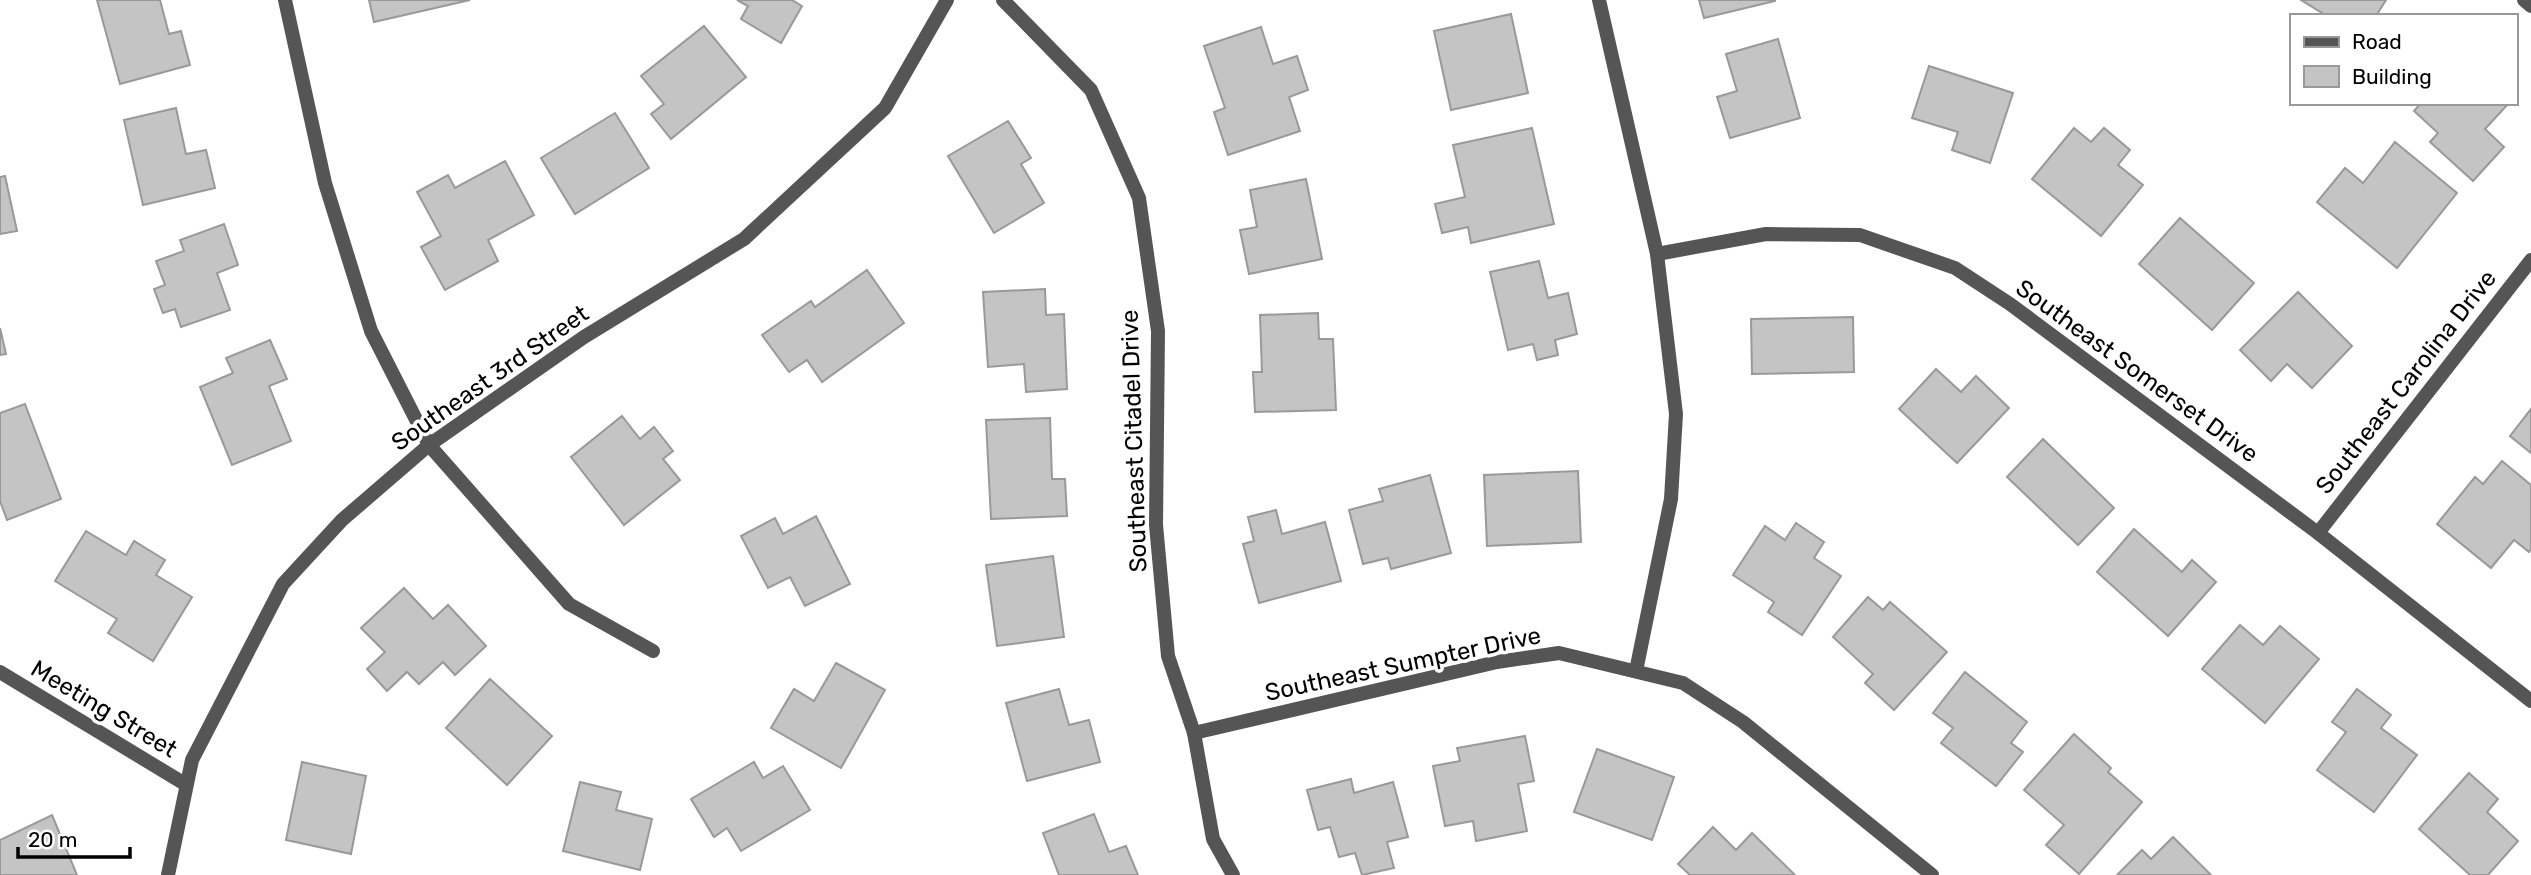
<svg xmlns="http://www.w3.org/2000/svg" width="2531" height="875" font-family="Rubik,sans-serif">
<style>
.building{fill:#c4c4c4;stroke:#999;stroke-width:2}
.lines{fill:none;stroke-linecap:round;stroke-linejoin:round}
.minor{stroke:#555;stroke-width:14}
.labels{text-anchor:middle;stroke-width:7;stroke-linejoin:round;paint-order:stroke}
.street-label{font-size:24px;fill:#000;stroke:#fff}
</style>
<rect width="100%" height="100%" fill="#fff"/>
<!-- building -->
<g class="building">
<polygon points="97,0 160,0 169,34 181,31 190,65 120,84"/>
<polygon points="369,0 470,0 374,22"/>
<polygon points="737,0 792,0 802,6 781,43 741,19 748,6"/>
<polygon points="1699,0 1775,0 1775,1 1704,18"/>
<polygon points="2301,0 2386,0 2376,16 2327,16"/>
<polygon points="1511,14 1528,93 1451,110 1434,31"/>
<polygon points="704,26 746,77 671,139 651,114 664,104 641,76"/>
<polygon points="1261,27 1273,64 1297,56 1308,90 1289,97 1300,131 1228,155 1214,112 1225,108 1204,46"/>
<polygon points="1778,39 1800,118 1730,138 1717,97 1737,91 1726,54"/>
<polygon points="1929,66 2013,93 1990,163 1952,150 1958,132 1912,118"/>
<polygon points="2421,103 2509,103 2485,129 2504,147 2473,181 2430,142 2438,133 2414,111"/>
<polygon points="176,108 186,154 206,150 215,188 143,205 124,120"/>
<polygon points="615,113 649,168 575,214 541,158"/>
<polygon points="1008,121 1031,158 1021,164 1044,203 994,233 948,156"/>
<polygon points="1532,128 1554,224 1471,243 1468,227 1442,233 1435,204 1465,197 1453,145"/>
<polygon points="2074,128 2091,142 2104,128 2130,150 2118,165 2143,185 2101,236 2032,179"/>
<polygon points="2395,142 2457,193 2397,268 2317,202 2345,168 2363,183"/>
<polygon points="505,161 534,215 488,240 498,261 445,290 421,247 441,236 417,192 448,175 455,188"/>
<polygon points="5,176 17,231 0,234 0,177"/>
<polygon points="1306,179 1322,259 1249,274 1240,230 1257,227 1250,190"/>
<polygon points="2180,218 2254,283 2212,330 2139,264"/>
<polygon points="224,224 238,265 217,273 230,310 181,327 175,309 163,313 154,289 165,285 156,261 184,251 180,240"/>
<polygon points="1539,261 1548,298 1568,293 1577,334 1555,340 1558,355 1537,360 1533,344 1508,350 1490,272"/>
<polygon points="867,270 904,323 822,382 807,360 789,372 762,335 811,301 815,307"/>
<polygon points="1045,289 1046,315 1064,314 1067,389 1026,392 1024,364 988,367 983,292"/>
<polygon points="2298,292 2352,346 2312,388 2287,364 2271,381 2240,350"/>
<polygon points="1318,313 1319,339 1333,339 1336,410 1255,412 1253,372 1262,372 1260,315"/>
<polygon points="1853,317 1854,372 1752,374 1751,319"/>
<polygon points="0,328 6,354 0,355"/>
<polygon points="270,340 287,379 269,386 291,441 232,465 200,387 233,373 226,358"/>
<polygon points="1936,369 1961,392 1976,376 2009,408 1957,463 1899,409"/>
<polygon points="25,404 61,499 7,520 0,501 0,413"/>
<polygon points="2531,409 2531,453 2510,436"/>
<polygon points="622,416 640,439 654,427 673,451 663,459 680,480 624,525 571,457"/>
<polygon points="1050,418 1052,479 1065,479 1067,516 991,519 986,420"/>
<polygon points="2043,439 2114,508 2078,545 2007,477"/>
<polygon points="2502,461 2531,485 2531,549 2529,552 2514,540 2491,568 2437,524 2475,477 2483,484"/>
<polygon points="1578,471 1581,542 1487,546 1484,475"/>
<polygon points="1430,475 1451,553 1391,569 1388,558 1363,564 1349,510 1383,501 1379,489"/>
<polygon points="1276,510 1282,534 1325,522 1341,581 1259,603 1243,544 1254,541 1248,517"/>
<polygon points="816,516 850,584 805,606 790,577 768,588 741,536 775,518 783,534"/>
<polygon points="1796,523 1824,542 1814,558 1841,576 1802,635 1768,612 1774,602 1733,575 1765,526 1785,540"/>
<polygon points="2134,529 2182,572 2192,560 2216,582 2168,636 2097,572"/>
<polygon points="86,531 126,555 134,541 165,560 156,575 192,597 153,661 108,633 117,619 55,581"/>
<polygon points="1053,556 1064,637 997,646 986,565"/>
<polygon points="404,588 433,619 448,605 486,646 455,675 443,662 419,684 407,672 387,691 367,669 385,652 361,628"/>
<polygon points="1868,597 1883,610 1890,602 1947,652 1894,710 1865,683 1873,674 1833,637"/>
<polygon points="2240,625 2263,645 2280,626 2319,659 2265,723 2202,669"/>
<polygon points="836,663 885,690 841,768 771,728 794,689 814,701"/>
<polygon points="1965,672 2027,722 2011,743 2023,752 1996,786 1941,743 1953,728 1933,713"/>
<polygon points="490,679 552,736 507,785 446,728"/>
<polygon points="1059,689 1069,725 1089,720 1100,762 1027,781 1006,703"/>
<polygon points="2357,689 2391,715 2381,728 2417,755 2374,812 2317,770 2346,732 2332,722"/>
<polygon points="2074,734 2111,768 2108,772 2142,802 2079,874 2046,845 2064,825 2024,790"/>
<polygon points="1525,736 1534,781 1518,784 1527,831 1476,841 1473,821 1445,826 1433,766 1460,761 1457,748"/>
<polygon points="1597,749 1674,777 1652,840 1574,812"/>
<polygon points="302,762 366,776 351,854 286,840"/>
<polygon points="754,762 763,778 783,766 810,810 741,851 727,828 714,837 691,799"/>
<polygon points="2469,773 2498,799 2487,812 2518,841 2488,875 2470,875 2419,829"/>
<polygon points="1351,779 1354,793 1393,782 1408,837 1387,842 1394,868 1362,875 1355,853 1339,857 1330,827 1318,830 1307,790"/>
<polygon points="580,782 621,792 616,810 652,819 640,870 563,851"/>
<polygon points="1094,814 1109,852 1126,846 1138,875 1059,875 1043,833"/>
<polygon points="52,815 77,875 0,875 0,840"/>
<polygon points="1713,827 1736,850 1752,833 1795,875 1690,875 1678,864"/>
<polygon points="2173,837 2211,875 2117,875 2142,850 2151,859"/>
</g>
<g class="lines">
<!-- minor -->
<g class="minor">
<polyline points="285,0 325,183 371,331 429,445 569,604 653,651"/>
<polyline points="1003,0 1091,90 1139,198 1158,331 1156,525 1168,656 1194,733 1213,839 1233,875"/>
<polyline points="1599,0 1657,254 1676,414 1671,499 1636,671"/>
<polyline points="2524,0 2531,6"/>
<polyline points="1657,254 1766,234 1860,235 1955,268 2010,304 2318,533 2531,701"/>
<polyline points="2318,533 2531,260"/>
<polyline points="0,672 185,784"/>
<polyline points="1194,733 1497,662 1559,653 1683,683 1743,722 1932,875"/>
<polyline points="168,875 192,760 283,584 342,520 429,445 584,337 744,239 885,108 947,0"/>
</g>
</g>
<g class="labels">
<!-- street labels -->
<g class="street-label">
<text transform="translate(2137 371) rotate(36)" y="8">Southeast Somerset Drive</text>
<text transform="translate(490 378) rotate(-35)" y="8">Southeast 3rd Street</text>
<text transform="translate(2406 382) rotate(-52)" y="8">Southeast Carolina Drive</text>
<text transform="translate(1134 441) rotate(-92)" y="8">Southeast Citadel Drive</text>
<text transform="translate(1403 664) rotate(-12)" y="8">Southeast Sumpter Drive</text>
<text transform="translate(104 709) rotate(31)" y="8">Meeting Street</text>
</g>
</g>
<!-- legend -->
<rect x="2290" y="14" width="228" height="91" fill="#ffffff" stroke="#999999" stroke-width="2"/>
<rect x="2304" y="37" width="35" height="10" fill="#555555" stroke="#999999" stroke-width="2"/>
<text x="2352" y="49" font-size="21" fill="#000000">Road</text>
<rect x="2304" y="66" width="35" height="21" fill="#c4c4c4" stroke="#999999" stroke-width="2"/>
<text x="2352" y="84" font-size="21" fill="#000000">Building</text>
<!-- scale -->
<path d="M18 847v10h112v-10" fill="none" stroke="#000000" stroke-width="3.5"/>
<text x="28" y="847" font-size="21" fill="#000000" stroke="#ffffff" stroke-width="5" paint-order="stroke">20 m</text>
</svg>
